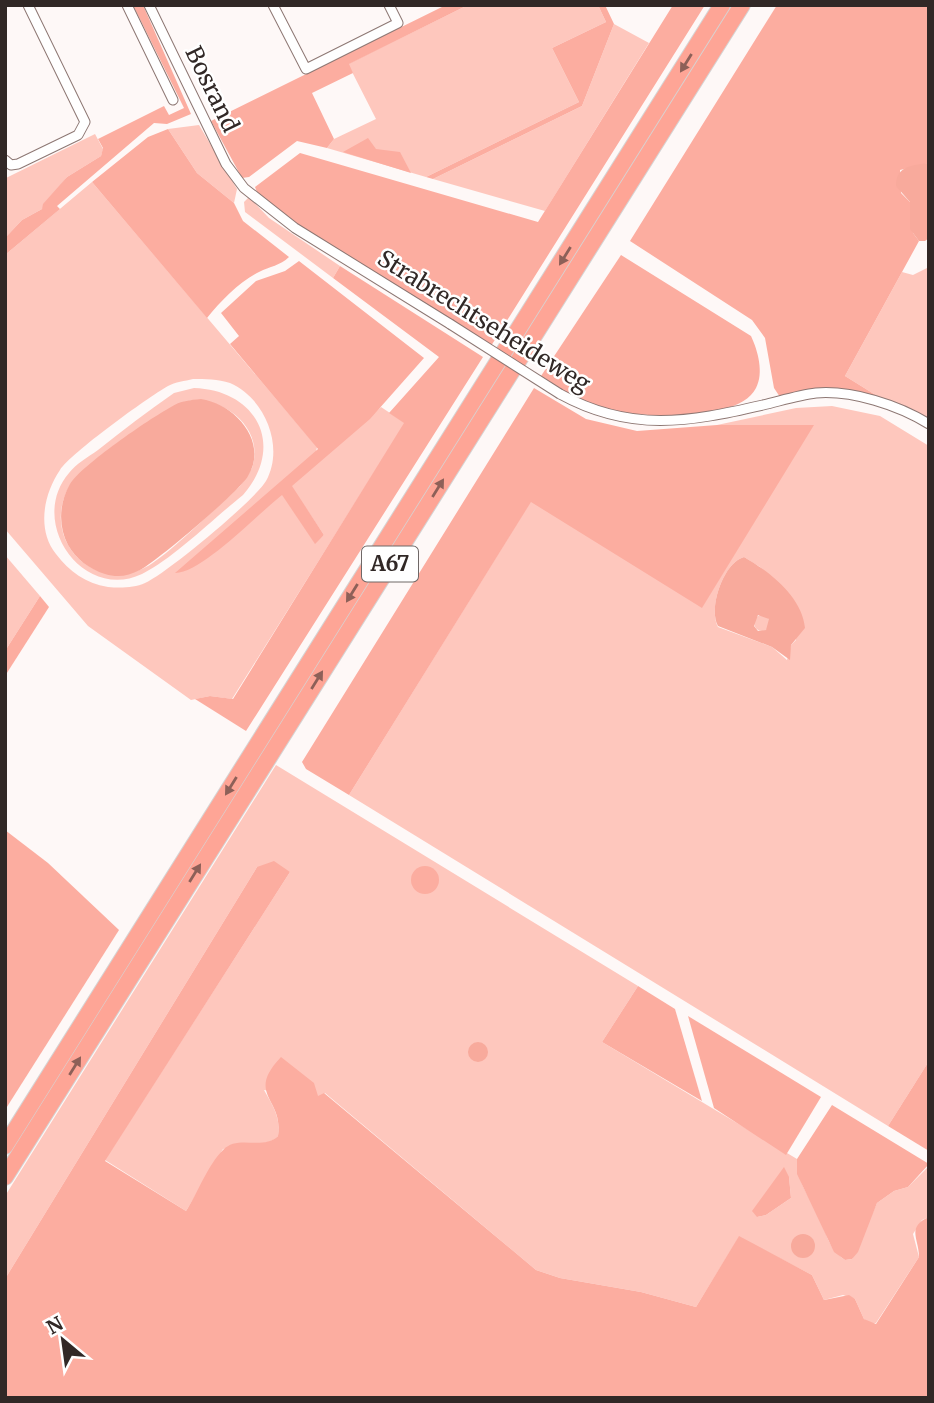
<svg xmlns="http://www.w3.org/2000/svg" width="934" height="1403" font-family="Merriweather,serif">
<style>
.green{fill:#fec7bd;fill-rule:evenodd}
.forest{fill:#fcada0}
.water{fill:#f8aa9c;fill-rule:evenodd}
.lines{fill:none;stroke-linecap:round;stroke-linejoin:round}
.street-casing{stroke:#8d7773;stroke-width:11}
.highway-casing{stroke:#d6d4d4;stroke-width:18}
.street{stroke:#fff;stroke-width:9}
.highway{stroke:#fea596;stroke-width:16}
.street-bridge-casing{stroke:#8d7773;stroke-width:11;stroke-linecap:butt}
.street-bridge{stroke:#fff;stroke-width:9}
.oneway{fill:#8d6058}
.labels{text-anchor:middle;stroke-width:5;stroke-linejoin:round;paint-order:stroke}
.shield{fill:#fff;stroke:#6f6867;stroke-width:2}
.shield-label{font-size:21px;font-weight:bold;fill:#312826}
.street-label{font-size:23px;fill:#312826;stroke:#fff}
</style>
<rect width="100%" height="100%" fill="#fef8f7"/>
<!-- green -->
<g class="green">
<polygon points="468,5 598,5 606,22 552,48 579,102 426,177 327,148 334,139 376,119 348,64"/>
<polygon points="614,24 649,43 545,211 433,179 582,106"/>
<polygon points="199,125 237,189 234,203 197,173 168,129"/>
<polygon points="95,134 103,149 101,156 67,177 42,209 22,220 5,238 6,178"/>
<path d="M92,182L317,447L316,452L203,550L206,558L282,494L315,543L324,535L291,486L381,407L405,423L232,699L210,696L191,700L88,626L5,529V255ZM193,379C205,379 218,379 230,383C265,398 285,447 266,481C254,501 166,574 145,583C134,588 120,588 108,587C85,583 70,572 56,554C37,530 43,495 60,470C71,453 147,398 168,386C175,382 185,381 193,379Z"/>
<polygon points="249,197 269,218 340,266 333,278 245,212 244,202"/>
<polygon points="929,267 929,428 845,376 902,272 913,275"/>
<path d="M194,388C257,390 286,446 243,495C214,518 174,558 142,574C83,602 27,522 69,473C76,464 88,457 98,450C123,430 148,411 174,393ZM193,400C227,399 265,430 252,468C249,474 244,480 240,486C219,504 163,561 142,569C91,590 45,541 66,493C76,469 168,404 193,400Z"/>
<path d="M832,406L880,416L929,446V1061L888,1126L349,795L531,501L702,607L813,425H717L796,408ZM744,557L760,567L796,640L791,645L787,660L772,647L718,627C708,609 723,563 744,557Z"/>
<polygon points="5,555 40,596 5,651"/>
<circle cx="762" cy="623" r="8"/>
<path d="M276,765L638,986L602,1042L797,1159C797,1184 810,1196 819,1217C827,1234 828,1248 845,1260L852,1259L877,1203L894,1191L908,1187L929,1166V1217L922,1220L913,1234L919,1257L876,1323L871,1324L864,1319L855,1299L843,1295L824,1300L812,1275L739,1237L696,1307L641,1292L560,1278L536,1270L325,1093L318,1097L264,1090C273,1106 281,1118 278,1136C266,1148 241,1145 223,1149L186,1211L105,1160L290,872L257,867L5,1279V1196ZM789,1177L791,1198L766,1215L757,1217Z"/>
</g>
<!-- forest -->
<g class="forest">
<polygon points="133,5 143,5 191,114 167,124 154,123 57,206 60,209 5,255 5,238 22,220 42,209 43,204 67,177 101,156 103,148 98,139 164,106 169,115 184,108"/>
<polygon points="446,5 468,5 349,64 353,73 312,93 334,139 327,148 297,141 249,177 242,178 211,121"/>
<polygon points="598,5 605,5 614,24 582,106 433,179 426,177 579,102 552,48 606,22"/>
<polygon points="673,5 705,5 491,346 286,218 257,192 255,187 300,153 538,222"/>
<polygon points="777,5 929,5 929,163 900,170 901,193 910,202 913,233 919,241 845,376 916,420 854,397 780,397 774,388 765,338 752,320 630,241"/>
<path d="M168,129L197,173L234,203L243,221L289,257C280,266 270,266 259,272C239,282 221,301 207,318L92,182L148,137Z"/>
<polygon points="368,138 376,149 400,152 411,173 343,152"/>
<path d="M621,255L751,336C758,351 764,373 756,388C738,424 635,417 603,409C580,403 560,388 541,376Z"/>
<path d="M299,261L424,358L370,419L292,486L324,535L315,544L282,495C260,512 201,574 175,573L318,449L230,344L239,336L221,313L256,281L285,271Z"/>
<polygon points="340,266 483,357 246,731 195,699 210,696 233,699 404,423 389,413 439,357 333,278"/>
<polygon points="534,388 586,419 637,431 717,425 814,425 702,608 531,502 349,795 306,769 302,762"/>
<polygon points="40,596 49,607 5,676 5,651"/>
<polygon points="5,830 48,863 119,930 5,1110"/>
<path d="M274,861L290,872L105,1161L186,1211C197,1194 209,1163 223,1150C238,1134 262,1151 278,1136C284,1098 245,1095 281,1057L314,1083L318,1096L324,1093L536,1270L560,1278L641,1292L696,1307L739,1236L812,1275L824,1300L849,1295L855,1299L864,1319L876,1324L919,1257C919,1239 906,1227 929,1217V1398H5V1279L257,867Z"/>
<circle cx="425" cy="880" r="14"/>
<polygon points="638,986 675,1009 702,1101 602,1042"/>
<polygon points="688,1016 821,1097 786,1155 714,1108"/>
<polygon points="929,1061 929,1151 888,1126"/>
<polygon points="832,1105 929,1164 908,1187 894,1191 877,1203 858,1252 852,1259 845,1260 834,1252 797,1174 797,1159"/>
<polygon points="784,1167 789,1177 791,1198 766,1215 757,1217 752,1211"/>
</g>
<!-- water -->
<g class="water">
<path d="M929,163V238L925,241H919L910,229V202L896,186C896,166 912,165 929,163Z"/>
<path d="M201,399C235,404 269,442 248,476C240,491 156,562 140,570C128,576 118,578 105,574C89,569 76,559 68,545C58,526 59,503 70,484C82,465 149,419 171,407C180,401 190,400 201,399Z"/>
<path d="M744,557C770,572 802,597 805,628L791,645L790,660L772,647L718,626C708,609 723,563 744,557ZM758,615L769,619L766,630L758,631L754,626Z"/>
<circle cx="478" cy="1052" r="10"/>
<circle cx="803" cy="1246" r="12"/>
</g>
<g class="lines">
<defs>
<g id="street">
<polyline points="127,5 173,100"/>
<polyline points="149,5 226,164 244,188 295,228 450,324"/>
<polyline points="273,5 306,69 398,23 389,5"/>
<polyline points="5,160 11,165 18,164 78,135 85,122 28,5"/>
<path d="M560,394C631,433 689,422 763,405C780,401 799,395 816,393C852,390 898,405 929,424"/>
</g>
<g id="highway">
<polyline points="5,1146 722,5"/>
<polyline points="5,1177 742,5"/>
</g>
</defs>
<!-- street casing -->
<use href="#street" class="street-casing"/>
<!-- highway casing -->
<use href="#highway" class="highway-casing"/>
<!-- street -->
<use href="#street" class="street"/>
<!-- highway -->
<use href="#highway" class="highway"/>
<defs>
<polyline id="street-bridge" points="450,324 560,394"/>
</defs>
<!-- street-bridge casing -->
<use href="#street-bridge" class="street-bridge-casing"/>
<!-- street-bridge -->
<use href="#street-bridge" class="street-bridge"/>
</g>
<!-- one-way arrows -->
<defs><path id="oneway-solid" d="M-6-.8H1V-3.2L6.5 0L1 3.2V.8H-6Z" transform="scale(1.75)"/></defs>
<g class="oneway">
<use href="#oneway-solid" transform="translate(686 63) rotate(122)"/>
<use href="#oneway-solid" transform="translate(565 256) rotate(122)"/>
<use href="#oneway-solid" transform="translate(438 488) rotate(-58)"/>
<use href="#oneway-solid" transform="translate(352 593) rotate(122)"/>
<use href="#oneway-solid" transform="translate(317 680) rotate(-58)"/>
<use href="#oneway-solid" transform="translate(231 786) rotate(122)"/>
<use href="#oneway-solid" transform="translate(195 873) rotate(-58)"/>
<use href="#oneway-solid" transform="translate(75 1066) rotate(-58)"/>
</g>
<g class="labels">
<!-- shield labels -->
<rect class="shield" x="362" y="546.5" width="56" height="35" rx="5"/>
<g class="shield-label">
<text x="390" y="571">A67</text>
</g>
<!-- street labels -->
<g class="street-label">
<text transform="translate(212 89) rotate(64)" y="8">Bosrand</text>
<text transform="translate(484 321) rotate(32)" y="8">Strabrechtseheideweg</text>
</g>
</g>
<!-- border -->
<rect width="934" height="1403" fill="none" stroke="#312826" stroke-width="14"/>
<!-- north arrow -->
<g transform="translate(63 1340) rotate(331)" stroke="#ffffff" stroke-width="5" paint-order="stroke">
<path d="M0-5L12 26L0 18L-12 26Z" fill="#312826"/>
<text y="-10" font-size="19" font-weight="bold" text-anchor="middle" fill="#312826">N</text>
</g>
</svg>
